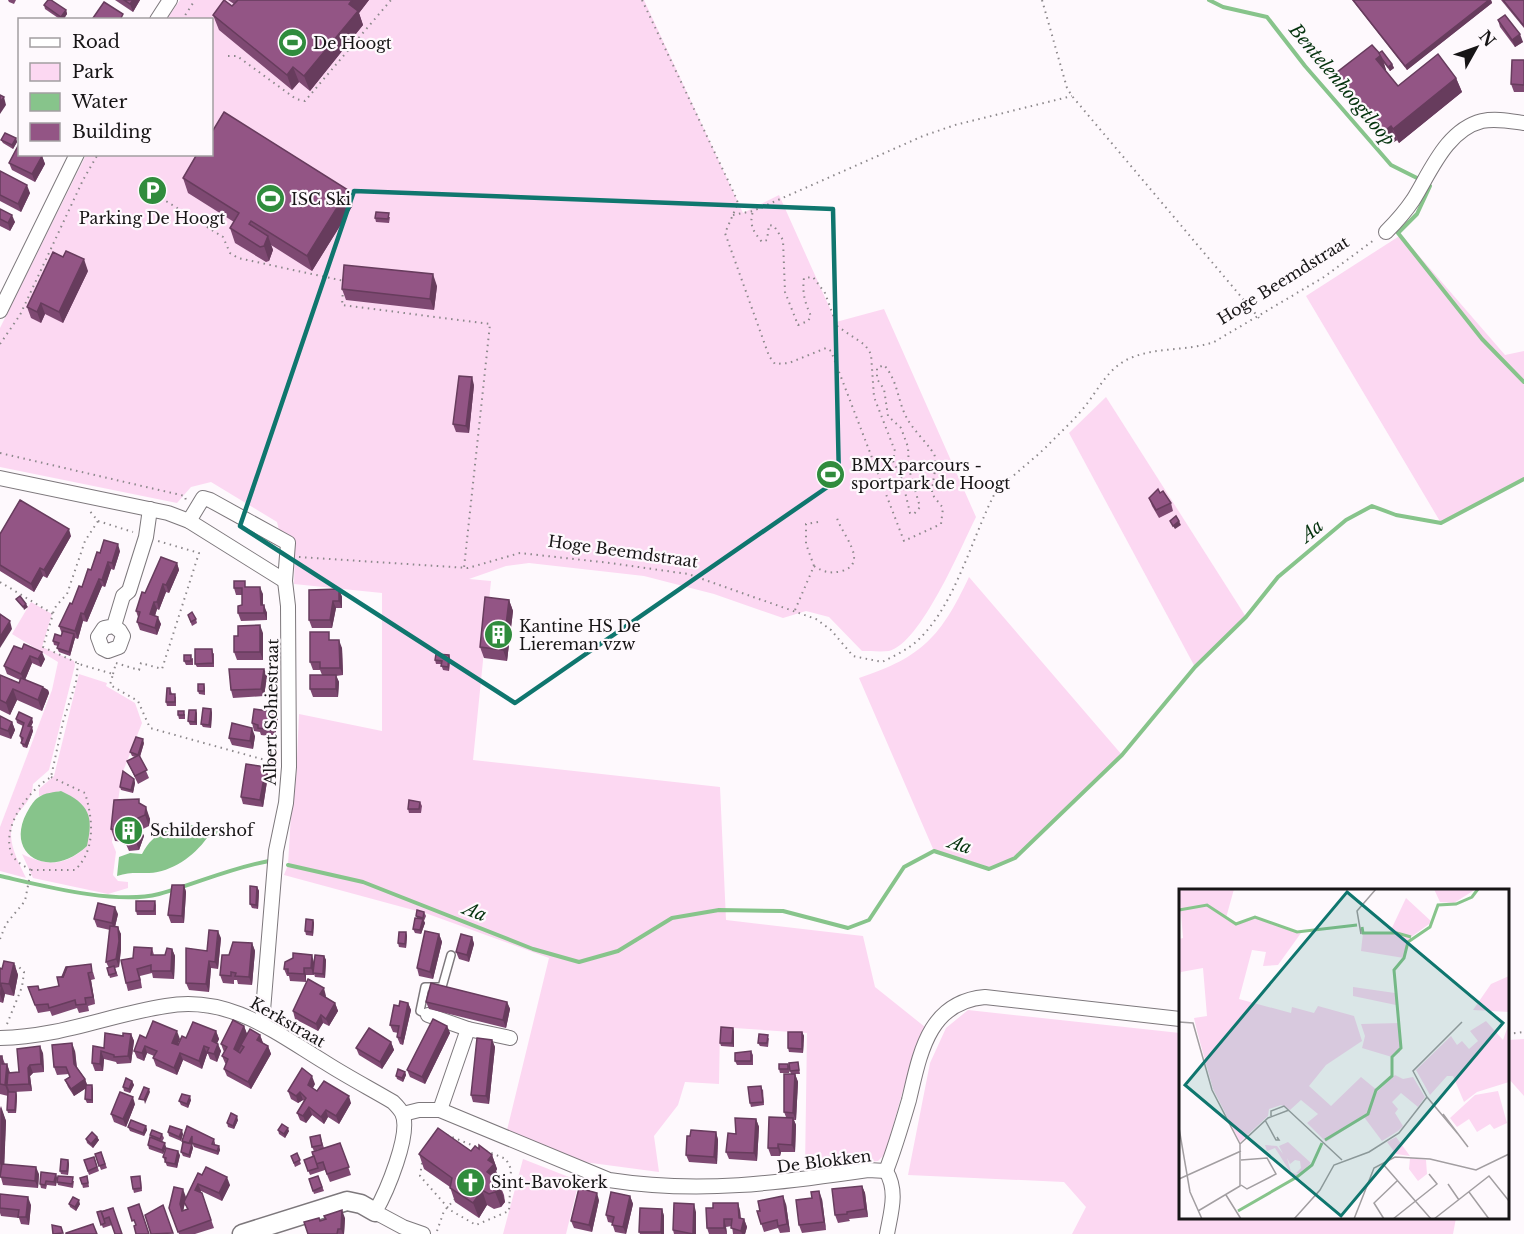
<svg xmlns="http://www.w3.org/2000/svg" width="1524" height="1234" font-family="'Libre Baskerville',serif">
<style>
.green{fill:#fcd8f2}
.water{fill:#87c48b}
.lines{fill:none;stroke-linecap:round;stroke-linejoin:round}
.stream{stroke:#87c48b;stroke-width:4}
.service-casing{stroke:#7d787c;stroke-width:10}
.minor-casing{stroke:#7d787c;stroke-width:16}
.tertiary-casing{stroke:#7d787c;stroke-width:21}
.path{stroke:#8c888b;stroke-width:2;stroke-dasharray:1.5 4.5;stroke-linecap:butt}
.service{stroke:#fff;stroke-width:7}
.minor{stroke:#fff;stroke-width:14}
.tertiary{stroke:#fff;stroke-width:18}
.wall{fill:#7e4972;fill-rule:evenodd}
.shaded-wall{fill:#673c5d}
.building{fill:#935585;stroke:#673c5d;stroke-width:1.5}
.marked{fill:none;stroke:#0f766e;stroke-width:4.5;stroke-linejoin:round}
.labels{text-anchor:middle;stroke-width:4.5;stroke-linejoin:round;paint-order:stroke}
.poi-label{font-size:16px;fill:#171516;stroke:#fef9fd;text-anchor:start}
.street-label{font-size:16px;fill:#171516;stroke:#fef9fd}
.water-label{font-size:18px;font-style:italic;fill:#05330e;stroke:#fef9fd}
.inset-river{fill:none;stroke:#87c48b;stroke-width:3}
.inset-road{fill:none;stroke:#a29ea1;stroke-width:1.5}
.view{fill:#0f766e;fill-opacity:0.15;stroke:#0f766e;stroke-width:3}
.inset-edge{fill:none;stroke:#171516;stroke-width:3}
</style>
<rect width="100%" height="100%" fill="#fef9fd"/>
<!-- green -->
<g class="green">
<path d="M180,0H644L743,213L779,195L836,322L884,309L976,517C961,547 921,643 889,651C881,652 870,651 862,651L829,617L806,611L783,618L714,594L644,576L529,563L506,566L469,579L491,581L473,760L720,787L726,920L863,936L875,987L925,1027L906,1080L885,1154L878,1161L805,1168L807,1033L720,1027L719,1084L685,1082L678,1105L654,1136L659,1172L584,1162L507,1130L549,958L428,914L284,875L288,865L293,780L296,779L299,714L382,731V593L294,584L295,548L280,534L277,522L211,482L191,487L177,503L0,467V328L86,155L212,154V20L167,19Z"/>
<polygon points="1401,235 1505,355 1524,351 1524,479 1441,523 1306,296"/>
<polygon points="1106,397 1246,617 1195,667 1069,433"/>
<path d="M969,577L1122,755L1015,858L989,869L934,851L859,678C923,657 941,636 969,577Z"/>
<path d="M31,602L52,614L42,647L74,661L75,665L49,770L33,784C32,798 27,802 19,812C2,834 16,857 26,878L0,871V827L52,690L58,662L12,634Z"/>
<path d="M79,674L107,683L106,686L135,703L142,723L122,774L112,842L116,852L113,875L118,881L128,882V888L108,894L33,878L22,854C47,866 65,867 87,846L61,791L39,796V789L54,776Z"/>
<polygon points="968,1010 1180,1033 1180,1218 1456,1218 1453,1234 1072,1234 1086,1207 1064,1182 908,1175 930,1063 946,1028"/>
<polygon points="1524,1039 1524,1096 1508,1078 1508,1040"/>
<polygon points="523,1159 579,1181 566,1234 503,1234"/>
</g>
<!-- water -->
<g class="water">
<path d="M61,791C89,804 94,816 87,846C49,882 0,854 30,807C32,804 35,799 39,797C44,793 55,792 61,791Z"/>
<path d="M197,825L224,831L225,834L207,838C194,856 172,872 149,873C136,873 129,872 117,876L119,857L130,853L142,854C154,831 172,826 197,825Z"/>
</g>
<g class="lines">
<!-- stream -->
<g class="stream">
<polyline points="1209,0 1223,7 1267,17 1305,66 1391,165 1419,179"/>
<polyline points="1427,184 1430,186 1417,214 1398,233 1482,339 1524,382"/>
<polyline points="288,865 363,882 533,949 579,962 618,951 672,918 719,910 783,911 848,928 869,920 904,867 934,851 989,869 1015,858 1122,755 1195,667 1246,617 1278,577 1346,520 1372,506 1396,515 1441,523 1524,479"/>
<path d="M0,876C44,886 116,905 159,894C196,884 230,868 269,861"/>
</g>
<defs>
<polyline id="service" points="428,1015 420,1011 425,987 442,987 451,955"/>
<g id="minor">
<polyline points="157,20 170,0"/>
<path d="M1386,232C1396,222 1405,212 1413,200C1430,173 1446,130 1482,121C1496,118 1510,121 1524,123"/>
<polyline points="0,311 77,154"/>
<polyline points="0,478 168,513 189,521 285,581"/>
<polyline points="189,521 203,498 210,500 288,543 285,581 288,606 289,767 286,803 276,851 262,1023"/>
<polyline points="114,626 120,631 123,636 119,647 108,651 102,648 98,637 104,628 114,626 123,596 129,591 146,537 150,509"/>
<polyline points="428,1015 468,1029 510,1038"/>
<path d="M0,1038C61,1037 108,1015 166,1006C229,995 275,1032 326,1063C348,1077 371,1089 393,1102C396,1105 400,1109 402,1113C412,1133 386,1193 375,1212L403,1227L423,1234"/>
<polyline points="440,1110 468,1029"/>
<path d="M403,1114L419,1110H440L609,1180C699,1194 779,1183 868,1170L886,1171"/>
<path d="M886,1171C895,1148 902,1124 909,1100C920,1054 928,1002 985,997L1180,1019"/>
<path d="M886,1171C898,1191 891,1212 887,1234"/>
</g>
<polyline id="tertiary" points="242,1234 347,1201 361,1204 375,1212"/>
</defs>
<!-- service casing -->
<use href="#service" class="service-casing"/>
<!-- minor casing -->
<use href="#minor" class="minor-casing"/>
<!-- tertiary casing -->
<use href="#tertiary" class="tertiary-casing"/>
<!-- path -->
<g class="path">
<path d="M642,0L734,193L738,203L725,233L769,356L775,364L789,363L826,348L831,351L904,541L941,524L943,508L932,494C932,482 937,468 935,457C934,450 913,430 908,420C897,402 899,382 884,365L877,368V379L884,389L888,416L901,428L908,447L909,469L920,507L914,514L910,513L902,479L893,461L895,451L874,397L871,354L865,345L837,326L825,293L813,277L804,278C802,293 805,303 811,316L808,321L798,325L785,292L783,240L774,226L769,225L767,240L762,242C753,231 749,225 753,211"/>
<polyline points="1042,0 1067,88 1072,96 1259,318"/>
<polyline points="182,20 195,0"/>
<polyline points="228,56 237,56 296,99 305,101 391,0"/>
<polyline points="148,186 158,196 223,237 230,253 238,258 344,281"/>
<polyline points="733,215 753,211 923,136 955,125 1072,96"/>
<polyline points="343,289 342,305 490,324 464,568"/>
<polyline points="0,344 20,315 83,180 98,154"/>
<polyline points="0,453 185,496 186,501"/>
<polyline points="98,521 133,532"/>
<path d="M299,557L468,568L520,553L610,563L688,574L816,619L831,630L853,656L882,662C894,656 907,650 917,641C955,606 971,540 994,495C1011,475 1033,461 1051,442C1063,430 1076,418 1086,405C1100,387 1109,366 1133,357C1159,347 1188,351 1214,342L1324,277L1374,240"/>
<path d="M814,566C823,572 831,574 842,571C870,563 841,533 837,518"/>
<polyline points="0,582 53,614 43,647 82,665 113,674 110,685 138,701 150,728 276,763"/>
<polyline points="795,610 814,566 806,544 806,524 818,522"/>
<polyline points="53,613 56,606 67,594 85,541 98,521 89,510"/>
<polyline points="116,663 139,670 141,663 162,669 199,553 158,541"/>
<polyline points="113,674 116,663"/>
<path d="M31,870H75C96,850 93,819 85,793L51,777"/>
<path d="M0,939L6,924L25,901L31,870C24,866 16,862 12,855C0,827 29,790 51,777L63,722L76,682L78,663"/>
<polyline points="7,1024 22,987 24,972 18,966 12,966"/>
<polyline points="1508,1034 1524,1032"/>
<polyline points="422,1163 420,1176 450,1210 476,1225 509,1211 511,1169 506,1159 447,1135"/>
<polyline points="437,1231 444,1211 455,1199"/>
</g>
<!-- service -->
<use href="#service" class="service"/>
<!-- minor -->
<use href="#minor" class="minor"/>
<!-- tertiary -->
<use href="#tertiary" class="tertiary"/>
</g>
<!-- wall -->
<g class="wall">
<polygon points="8,0 16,0 14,4 9,2"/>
<polygon points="115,0 140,0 133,12"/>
<polygon points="228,0 369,0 359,13 363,25 310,91 299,82 292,90 219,30 213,15 232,6 234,4"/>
<polygon points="1352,0 1491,0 1492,3 1407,70"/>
<polygon points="1501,0 1524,0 1524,28"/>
<polygon points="44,5 66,10 67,14 63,20 61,20 45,9"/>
<polygon points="1498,20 1523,42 1515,47 1500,27"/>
<polygon points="1379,53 1392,64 1394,68 1390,71 1384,63 1386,70 1385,70 1398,86 1456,78 1462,92 1399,143 1397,140 1388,146 1342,88 1336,73"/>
<polygon points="1524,60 1524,92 1514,92 1511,84"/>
<polygon points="16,138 17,142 13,149 3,143 1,140"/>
<polygon points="42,156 45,164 35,182 12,170 9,163"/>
<polygon points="0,171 30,193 21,212 0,201"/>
<polygon points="183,178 348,190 353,205 312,271 271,245 273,250 269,261 266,262 235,243 230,228 234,222 188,193"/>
<polygon points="0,209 15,222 10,231 0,226"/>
<polygon points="390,217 389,223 376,222 375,218"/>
<polygon points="88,271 63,323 45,314 41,323 31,318 27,307"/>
<polygon points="437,286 434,310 346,300 342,289"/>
<polygon points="474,385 469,433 456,432 453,424"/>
<polygon points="1160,493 1171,503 1173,511 1159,518 1152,506 1149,498"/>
<polygon points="0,534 71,536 47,578 43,576 34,592 0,571"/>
<polygon points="120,551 114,570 111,569 105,587 102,586 87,622 83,621 78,639 75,638 70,656 59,652 57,648 58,646 54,645 53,641 61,636 62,634 59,626 72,604 100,553"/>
<polygon points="177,563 179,570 169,593 166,592 159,610 157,609 155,616 161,624 157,635 140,630 137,622 138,617 136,611 145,593"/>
<polygon points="247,587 263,594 263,605 267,613 267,620 241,621 238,613 242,605 242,595 236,595 234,588"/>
<polygon points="339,589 342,597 342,608 336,608 332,628 312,628 309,620"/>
<polygon points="509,600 513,611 507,661 484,658 480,647"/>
<polygon points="188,615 196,619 197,623 192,626"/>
<polygon points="263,633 263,660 237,660 234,652"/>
<polygon points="332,640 342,648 343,675 336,676 339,682 338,697 313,697 310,689 322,675 320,670 313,670 310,662"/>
<polygon points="14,646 45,659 41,667 32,663 25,680 48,690 49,693 42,711 17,700 10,715 0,710 0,675 19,683 20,680 7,674 4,666"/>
<polygon points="214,653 214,667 197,667 195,664"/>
<polygon points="449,655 450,659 449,671 443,670 441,664 436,664 435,660"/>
<polygon points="193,658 193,665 186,665 184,661"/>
<polygon points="264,669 267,676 264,696 233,698 231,690"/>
<polygon points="204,684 205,688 205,695 199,694 198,691"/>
<polygon points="170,688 172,694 176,697 176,706 167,706 166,702"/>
<polygon points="211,709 212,713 211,728 203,727 201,724"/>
<polygon points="197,713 197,725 190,725 188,721"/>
<polygon points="185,714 185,719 179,719 178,715"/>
<polygon points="0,716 12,722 15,730 11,739 0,735"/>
<polygon points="16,719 33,722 31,727 33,731 27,748 23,747 21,743 22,741 21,740 20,736 23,726 17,723"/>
<polygon points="278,720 275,737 261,735 260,732 254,731 252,723"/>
<polygon points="255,736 253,749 232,745 229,738"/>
<polygon points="144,743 140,757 149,778 138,784 127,761 135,757 132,756 130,752"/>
<polygon points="276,766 278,769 277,776 272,775 268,767"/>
<polygon points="266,767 268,775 263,807 243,804 241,797"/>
<polygon points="134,779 135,783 133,793 121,790 120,787"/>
<polygon points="420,802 422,806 421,813 409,813 408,809"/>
<polygon points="141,804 150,819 149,826 141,830 144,836 139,850 129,851 125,842 115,841 111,829"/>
<polygon points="184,885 186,892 184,923 171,923 168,915"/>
<polygon points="257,887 259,891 258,909 252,908 250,904"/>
<polygon points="155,901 156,905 156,915 137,915 136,911"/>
<polygon points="424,912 426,916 424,921 425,923 421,934 415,933 413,929 417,918 416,916"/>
<polygon points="118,914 115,927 121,934 121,949 119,967 115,968 118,976 110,978 107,968 109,968 106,962 110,930 97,927 94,919"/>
<polygon points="313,920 314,923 313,936 306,935 305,931"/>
<polygon points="406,932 407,936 406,948 399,947 398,943"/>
<polygon points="439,934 442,942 433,979 419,976 417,968"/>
<polygon points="472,937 474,944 469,962 459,959 456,952"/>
<polygon points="221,938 218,969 211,968 209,992 189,990 186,983 207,951"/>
<polygon points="252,943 255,951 252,985 238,984 237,980 234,980 234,984 223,983 220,975 229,955"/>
<polygon points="152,948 154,955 165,955 172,949 175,956 174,979 153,978 152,973 140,976 142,988 128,991 126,983 133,958"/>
<polygon points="324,956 326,960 325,978 315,977 314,974 314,975 306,975 306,982 290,981 289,976 287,976 284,969 314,962"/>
<polygon points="14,963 18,975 14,996 5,994 3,1003 0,1002 0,968 2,969"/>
<polygon points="93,972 95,979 91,980 95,1004 88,1006 89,1011 79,1013 77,1008 52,1016 50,1011 38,1013 28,987 38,986 39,990 59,986 57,977"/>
<polygon points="326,996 325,998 335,1003 338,1011 329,1026 323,1023 318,1031 295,1019 293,1011"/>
<polygon points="426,1002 507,1002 510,1009 506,1028 429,1009"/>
<polygon points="408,1003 411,1010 403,1045 400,1044 397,1037 398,1033 393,1032 390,1025 399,1006"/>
<polygon points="244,1026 247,1034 260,1035 263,1043 268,1046 271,1054 251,1089 227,1076 224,1069 226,1064 225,1063 222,1056 224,1052 221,1044"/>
<polygon points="447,1026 450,1033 425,1084 410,1077 407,1070"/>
<polygon points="733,1028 734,1032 734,1047 721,1046 720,1043"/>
<polygon points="216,1031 219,1039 217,1043 221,1051 217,1062 210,1059 208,1054 207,1054 202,1069 183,1060 177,1075 156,1066 153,1058 154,1056 147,1053 144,1061 137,1058 134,1051 146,1038 180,1039 177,1045 178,1045 186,1038"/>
<polygon points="802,1032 804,1036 803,1053 789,1052 788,1048"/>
<polygon points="131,1034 134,1041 131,1063 117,1064 116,1062 104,1059 103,1071 95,1071 92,1063 104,1048 123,1036"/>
<polygon points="769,1038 768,1047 760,1046 758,1043"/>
<polygon points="492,1040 495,1047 489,1104 473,1102 471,1095"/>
<polygon points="391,1042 394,1050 382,1069 359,1055 356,1048"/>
<polygon points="75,1051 77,1067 85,1079 87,1085 93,1089 93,1103 87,1103 85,1099 86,1088 74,1096 68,1087 65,1080 69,1077 69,1074 57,1075 54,1067"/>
<polygon points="751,1051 753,1055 753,1065 737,1065 735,1061"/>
<polygon points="43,1053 44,1072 33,1073 30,1076 32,1091 14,1092 16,1092 17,1096 16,1113 8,1113 7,1110 8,1096 0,1094 0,1056 2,1056 5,1064 7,1064 10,1073 19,1072"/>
<polygon points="798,1062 800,1074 795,1074 798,1082 796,1120 794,1120 796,1125 795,1152 781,1152 780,1156 771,1156 768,1148 786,1117 784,1112 791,1074 790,1071"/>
<polygon points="788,1064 790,1068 789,1073 780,1073 779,1069"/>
<polygon points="405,1072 406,1075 403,1082 397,1079 396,1076"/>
<polygon points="132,1081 134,1085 130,1093 124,1091 123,1087"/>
<polygon points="315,1084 313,1088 317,1091 351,1103 339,1124 328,1117 324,1124 312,1115 306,1123 300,1120 297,1113 304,1101 303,1100 298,1103 291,1099 288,1091"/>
<polygon points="763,1089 764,1105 751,1107 750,1103"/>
<polygon points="191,1100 188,1108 181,1105 179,1101"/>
<polygon points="135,1104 126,1127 114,1122 111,1114"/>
<polygon points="0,1106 6,1121 4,1164 39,1174 38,1188 3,1185 0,1174"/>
<polygon points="756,1119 759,1127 757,1161 729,1159 726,1152"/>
<polygon points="238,1120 234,1129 228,1127 227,1123"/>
<polygon points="146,1126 147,1130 144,1136 130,1131 128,1127"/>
<polygon points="278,1130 289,1131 285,1138 279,1134"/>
<polygon points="168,1132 183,1134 181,1141 169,1136"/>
<polygon points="716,1132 718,1140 717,1164 689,1162 686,1155 690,1136"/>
<polygon points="162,1134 164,1138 162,1142 166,1147 163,1154 149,1149 148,1145 151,1138 150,1135"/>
<polygon points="320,1135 324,1148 340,1143 351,1175 330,1182 325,1170 310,1175 304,1160 314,1156 320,1149 314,1151 312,1147"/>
<polygon points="97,1137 99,1140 93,1148 87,1143 86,1139"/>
<polygon points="214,1139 215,1143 215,1145 219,1146 220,1150 218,1155 194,1147 192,1143 192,1145 193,1148 190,1158 183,1156 181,1152 183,1144 182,1141"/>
<polygon points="479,1149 492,1155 497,1169 496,1171 499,1178 498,1180 504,1195 505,1202 501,1207 494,1209 487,1205 479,1218 455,1202 450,1187 424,1169 419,1154 471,1151"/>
<polygon points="101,1152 107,1168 101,1170 95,1154"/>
<polygon points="297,1153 301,1164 295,1167 291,1156"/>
<polygon points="180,1155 177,1168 167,1166 163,1157"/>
<polygon points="94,1157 99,1171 89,1175 84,1160"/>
<polygon points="68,1160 69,1164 68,1175 61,1174 60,1171"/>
<path d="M198,1173L230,1185L222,1201L201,1191L200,1193H202L214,1228L195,1234H179L169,1208L186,1197L185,1200ZM185,1203L187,1209L183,1211Z"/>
<polygon points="56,1174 57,1178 56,1186 47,1185 46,1189 41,1188 40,1184"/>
<polygon points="318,1176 324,1191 314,1194 309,1179"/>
<polygon points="88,1180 89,1187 83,1188 82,1184"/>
<polygon points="141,1180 142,1191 134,1193 133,1189"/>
<polygon points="74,1181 73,1188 58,1185 57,1182"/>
<polygon points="862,1186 865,1193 868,1217 849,1219 850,1221 838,1223 835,1215"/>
<polygon points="0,1194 31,1205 29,1225 21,1224 19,1218 1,1216 0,1213"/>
<polygon points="630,1196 633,1204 626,1234 615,1232 612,1223 608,1222 606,1215"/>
<polygon points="822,1199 826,1230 802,1233 799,1225"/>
<polygon points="599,1200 592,1232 574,1228 571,1221"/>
<polygon points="69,1204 80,1204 76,1211 70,1207"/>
<polygon points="786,1204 790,1232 780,1233 778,1228 764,1232 757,1211"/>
<polygon points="113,1208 112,1225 103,1228 97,1212"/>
<polygon points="662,1209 664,1216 664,1234 640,1234 639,1232"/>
<polygon points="740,1210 741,1219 744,1219 747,1227 745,1234 733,1234 732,1226 726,1227 727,1234 709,1234 707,1228"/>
<polygon points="696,1212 696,1234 674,1234 673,1230"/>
<polygon points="324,1216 345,1218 344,1234 308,1234 320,1221 325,1220"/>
</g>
<!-- shaded-wall -->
<g class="shaded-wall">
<polygon points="133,0 140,0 133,12 130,4"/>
<polygon points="352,0 369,0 359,13 363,25 310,91 304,76"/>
<polygon points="1489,0 1491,0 1492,3 1407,70 1405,66"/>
<polygon points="66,10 67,14 63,20 62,20 61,17"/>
<polygon points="1520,34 1523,42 1515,47 1512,40"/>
<polygon points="1381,55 1386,70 1382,74 1376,59"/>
<polygon points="1392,64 1394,68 1390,71 1388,67"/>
<polygon points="293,67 299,82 292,90 287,75"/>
<polygon points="1456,78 1462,92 1399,143 1393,129"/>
<polygon points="4,97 6,105 0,114 0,102"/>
<polygon points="1391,126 1397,140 1388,146 1383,132"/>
<polygon points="16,138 17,142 13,149 12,145"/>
<polygon points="42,156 45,164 35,182 32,174"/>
<polygon points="27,185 30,193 21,212 18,204"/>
<polygon points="348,190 353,205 312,271 307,256"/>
<polygon points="12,215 15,222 10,231 8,223"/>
<polygon points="268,236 273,250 269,261 264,246"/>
<polygon points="84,259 88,271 63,323 59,312"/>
<polygon points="433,274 437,286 434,310 430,299"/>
<polygon points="41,303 45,314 41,323 37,312"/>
<polygon points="472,377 474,385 469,433 466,426"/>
<polygon points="1179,521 1181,525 1175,529 1173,526"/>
<polygon points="69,529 71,536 47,578 44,570"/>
<polygon points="118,544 120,551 114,570 112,563"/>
<polygon points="108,562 111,569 105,587 102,580"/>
<polygon points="177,563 179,570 169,593 166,585"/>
<polygon points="40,568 43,576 34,592 31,584"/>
<polygon points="99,579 102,586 87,622 84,614"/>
<polygon points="163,584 166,592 159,610 157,602"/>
<polygon points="260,587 263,594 263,613 261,605"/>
<polygon points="339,589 342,597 342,608 339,601"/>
<polygon points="509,600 513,611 507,661 503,650"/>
<polygon points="333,601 336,608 332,628 330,620"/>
<polygon points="154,602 157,609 153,622 150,614"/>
<polygon points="26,604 28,607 24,610 23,607"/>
<polygon points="264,605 267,613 267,620 264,613"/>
<polygon points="81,613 83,621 78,639 75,631"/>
<polygon points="158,617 161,624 157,635 155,628"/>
<polygon points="10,621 12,629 0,648 0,637"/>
<polygon points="260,625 263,633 263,660 260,652"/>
<polygon points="74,634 75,638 70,656 69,652"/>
<polygon points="339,640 342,648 343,675 340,668"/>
<polygon points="42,652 45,659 41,667 38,659"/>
<polygon points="449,655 450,659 449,671 448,667"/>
<polygon points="30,656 32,663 24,682 21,674"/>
<polygon points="264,669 267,676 264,696 261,689"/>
<polygon points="336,675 339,682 338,697 336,689"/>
<polygon points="43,687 48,690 49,693 42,711 38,700"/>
<polygon points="13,689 17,700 10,715 6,703"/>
<polygon points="211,709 212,713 211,728 209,725"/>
<polygon points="196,710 197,713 197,725 195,722"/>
<polygon points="275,712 278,720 275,737 272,730"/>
<polygon points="32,718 33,722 29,730 28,726"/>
<polygon points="12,722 15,730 11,739 8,731"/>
<polygon points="32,727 33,731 27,748 25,745"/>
<polygon points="252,728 255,736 253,749 250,741"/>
<polygon points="143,739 144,743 139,759 138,755"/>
<polygon points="266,767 268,775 263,807 260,800"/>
<polygon points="134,779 135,783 133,793 131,790"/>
<polygon points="146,807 150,819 149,826 145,815"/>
<polygon points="136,819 139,828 139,825 144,836 139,850 135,839"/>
<polygon points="184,885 186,892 184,923 182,916"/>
<polygon points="257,887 259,891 258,909 256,905"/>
<polygon points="115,907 118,914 114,931 112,923"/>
<polygon points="423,919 425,923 421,934 420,930"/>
<polygon points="313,920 314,923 313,936 312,932"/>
<polygon points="118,927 121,934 121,949 119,967 116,959"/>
<polygon points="218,931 221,938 218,969 215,962"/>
<polygon points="406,932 407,936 406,948 405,944"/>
<polygon points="439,934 442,942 433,979 430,972"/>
<polygon points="472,937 474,944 469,962 467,955"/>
<polygon points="252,943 255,951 252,985 249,977"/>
<polygon points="172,949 175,956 174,979 171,971"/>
<polygon points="312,955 314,962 314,975 311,968"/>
<polygon points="324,956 326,960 325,978 323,974"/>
<polygon points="209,961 211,968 209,992 206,984"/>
<polygon points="14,963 18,975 14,996 9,984"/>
<polygon points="304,968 306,975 306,982 304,974"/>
<polygon points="88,973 91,980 95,1004 93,997"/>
<polygon points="1,983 5,994 3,1003 0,994"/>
<polygon points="324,988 326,996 323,1002 320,994"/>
<polygon points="507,1002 510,1009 506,1028 503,1020"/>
<polygon points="335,1003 338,1011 329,1026 326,1019"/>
<polygon points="408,1003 411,1010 403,1045 401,1038"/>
<polygon points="321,1015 323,1023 318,1031 316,1024"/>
<polygon points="244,1026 247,1034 236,1057 234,1049"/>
<polygon points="447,1026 450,1033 425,1084 422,1077"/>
<polygon points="733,1028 734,1032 734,1047 732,1043"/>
<polygon points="177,1031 180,1039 175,1051 172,1043"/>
<polygon points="216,1031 219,1039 215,1048 212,1041"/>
<polygon points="802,1032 804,1036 803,1053 802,1049"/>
<polygon points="131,1034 134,1041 131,1063 128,1056"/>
<polygon points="260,1035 263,1043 257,1040"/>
<polygon points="492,1040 495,1047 489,1104 486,1096"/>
<polygon points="391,1042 394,1050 382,1069 380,1062"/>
<polygon points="72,1043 75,1051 77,1072 74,1064"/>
<polygon points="218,1044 221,1051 217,1062 214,1054"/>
<polygon points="40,1046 43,1053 44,1072 41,1064"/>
<polygon points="145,1046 147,1053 144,1061 142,1053"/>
<polygon points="204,1046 207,1054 202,1069 199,1061"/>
<polygon points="268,1046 271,1054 251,1089 248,1082"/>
<polygon points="101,1051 104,1059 103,1071 100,1064"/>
<polygon points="180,1053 183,1060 177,1075 174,1068"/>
<polygon points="7,1064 11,1076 7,1085 10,1093 9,1096 5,1085"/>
<polygon points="30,1065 33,1073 30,1076 32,1091 29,1084 28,1068"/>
<polygon points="405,1072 406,1075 403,1082 402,1078"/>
<polygon points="795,1074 798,1082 796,1120 793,1113"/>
<polygon points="312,1076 315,1084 310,1092 308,1085"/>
<polygon points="85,1079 88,1087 74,1096 71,1089"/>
<polygon points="132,1081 134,1085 130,1093 129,1089"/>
<polygon points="92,1085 93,1089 93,1103 92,1100"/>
<polygon points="149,1089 150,1092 145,1104 144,1100"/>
<polygon points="16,1092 17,1096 16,1113 15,1110"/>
<polygon points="300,1092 303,1100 298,1103 296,1096"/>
<polygon points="190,1096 191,1100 188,1108 187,1104"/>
<polygon points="349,1096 351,1103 339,1124 336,1116"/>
<polygon points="133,1097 135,1104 126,1127 123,1119"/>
<polygon points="1,1106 6,1121 4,1174 0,1163"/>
<polygon points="309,1107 312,1115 306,1123 303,1116"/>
<polygon points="326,1110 328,1117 324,1124 321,1117"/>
<polygon points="237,1116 238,1120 234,1129 233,1126"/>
<polygon points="793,1118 796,1125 795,1152 792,1145"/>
<polygon points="756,1119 759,1127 757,1161 754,1153"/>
<polygon points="146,1126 147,1130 144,1136 143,1133"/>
<polygon points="288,1128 289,1131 285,1138 284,1134"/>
<polygon points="182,1130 183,1134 181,1141 179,1137"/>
<polygon points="716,1132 718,1140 717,1164 714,1157"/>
<polygon points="192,1136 193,1140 192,1145 193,1148 190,1158 189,1155 191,1147 189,1143"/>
<polygon points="97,1137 99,1140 93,1148 91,1144"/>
<polygon points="165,1143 166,1147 163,1154 162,1150"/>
<polygon points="778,1144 781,1152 780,1156 778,1148"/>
<polygon points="219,1146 220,1150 218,1155 217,1151"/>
<polygon points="178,1151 180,1155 177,1168 175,1164"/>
<polygon points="492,1155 497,1169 496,1171 499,1178 493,1187 487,1172 488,1160"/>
<polygon points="68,1160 69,1164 68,1175 67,1171"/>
<polygon points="36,1167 39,1174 38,1188 35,1181"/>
<polygon points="56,1174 57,1178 56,1186 54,1182"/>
<polygon points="227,1177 230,1185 222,1201 219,1193"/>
<polygon points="498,1180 505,1202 501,1207 495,1192"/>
<polygon points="198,1184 201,1191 198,1198 195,1190"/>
<polygon points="862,1186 865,1193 868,1217 865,1209"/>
<polygon points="183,1189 186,1197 183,1212 180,1204"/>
<polygon points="482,1190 487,1205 479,1218 473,1203"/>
<polygon points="819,1191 822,1199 826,1230 824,1222"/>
<polygon points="597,1193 599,1200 592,1232 589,1225"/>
<polygon points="630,1196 633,1204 626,1234 623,1227"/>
<polygon points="783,1196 786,1204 790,1232 787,1224"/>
<polygon points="28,1197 31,1205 29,1225 26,1217"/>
<polygon points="79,1200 80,1204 76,1211 75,1207"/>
<polygon points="738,1203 740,1210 741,1226 739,1218"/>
<polygon points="694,1204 696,1212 696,1234 693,1234"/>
<polygon points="662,1209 664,1216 664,1234 661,1234 661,1232"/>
<polygon points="342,1210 345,1218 344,1234 343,1234 341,1229"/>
<polygon points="724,1219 726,1227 727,1234 724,1228"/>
<polygon points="744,1219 747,1227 745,1234 742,1234 741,1231"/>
</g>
<!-- building -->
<g class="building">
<polygon points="48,0 51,0 66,10 61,17 44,5"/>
<polygon points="124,0 133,0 130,4"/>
<polygon points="224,0 232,6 238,0 352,0 349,4 358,11 304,76 293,67 287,75 213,15"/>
<polygon points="1353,0 1489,0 1405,66"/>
<polygon points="1503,0 1524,0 1524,26"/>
<polygon points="104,2 123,14 120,20 95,20 93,18"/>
<polygon points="1505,15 1520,34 1512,40 1498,20"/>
<polygon points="1372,45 1381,55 1376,59 1398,86 1438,54 1456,78 1393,129 1391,126 1383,132 1336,73"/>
<polygon points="1382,51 1392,64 1388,67 1382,59 1379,53"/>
<polygon points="1512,60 1524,60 1524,85 1511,84"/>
<polygon points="0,95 4,97 0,102"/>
<polygon points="224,112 348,190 307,256 251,221 249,224 268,236 264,246 260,247 230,228 239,213 183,178 197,154 212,154 212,132"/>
<polygon points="5,133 16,138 12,145 1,140"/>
<polygon points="19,144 20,154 38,154 42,156 32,174 9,163"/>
<polygon points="0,171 27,185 18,204 0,195"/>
<polygon points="0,209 12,215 8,223 0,219"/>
<polygon points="376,212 389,213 388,219 375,218"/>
<polygon points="66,251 84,259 59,312 41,303 37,312 27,307 53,252 63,257"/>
<polygon points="344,265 433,274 430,299 342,289"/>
<polygon points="459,376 472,377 466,426 453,424"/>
<polygon points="1158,489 1160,493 1163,491 1171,503 1156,510 1149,498"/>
<polygon points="20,500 69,529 44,570 40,568 31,584 0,565 0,534"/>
<polygon points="1176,516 1179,521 1173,526 1170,521"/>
<polygon points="104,540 118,544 112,563 108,562 102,580 99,579 84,614 81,613 75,631 59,626 70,603 72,604 79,586 82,587 88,569 91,570 97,552 100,553"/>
<polygon points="161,557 177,563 166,585 163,584 157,602 154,602 150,614 158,617 155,628 137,622 140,612 136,611 142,592 145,593"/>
<polygon points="234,581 245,581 245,587 260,587 261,605 264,605 264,613 238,613 238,606 242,605 242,588 234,588"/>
<polygon points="339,589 339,601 333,601 330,620 309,620 309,590"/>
<polygon points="20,596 26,604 23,607 16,599"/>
<polygon points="485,597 509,600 503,650 480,647"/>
<polygon points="192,612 196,619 191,622 188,615"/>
<polygon points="0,614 10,621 0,637"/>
<polygon points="260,625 260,652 234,652 234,636 238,636 238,626"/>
<polygon points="63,631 74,634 69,652 57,648 59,643 53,641 55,634 61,636"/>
<polygon points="310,632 329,632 329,640 339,640 340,668 320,668 320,662 310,662"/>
<polygon points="24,644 42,652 38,659 30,656 21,674 4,666 14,646 22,649"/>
<polygon points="195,649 212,649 213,663 195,664"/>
<polygon points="436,654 449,655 448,667 441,666 442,661 435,660"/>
<rect x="184" y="655" width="7" height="6"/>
<polygon points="229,669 264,669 261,689 231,690"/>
<polygon points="0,675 19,683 21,678 43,687 38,700 13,689 6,703 0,700"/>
<rect x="310" y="675" width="26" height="14"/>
<rect x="198" y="684" width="6" height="7"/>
<polygon points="167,688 170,688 170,694 175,694 175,702 166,702"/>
<polygon points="203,708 211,709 209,725 201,724"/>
<polygon points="254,709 275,712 272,730 258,728 258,725 252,723"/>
<polygon points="189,710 196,710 195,722 188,721"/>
<rect x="178" y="711" width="6" height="4"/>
<polygon points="19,712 32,718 28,726 32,727 25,745 21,743 23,738 20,736 24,723 16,719"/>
<polygon points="0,716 12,722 8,731 0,728"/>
<polygon points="232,723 252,728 250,741 229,738"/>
<polygon points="136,737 143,739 138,755 130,752"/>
<polygon points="139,755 147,770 135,776 127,761"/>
<polygon points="270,761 276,766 275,772 270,772 268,767"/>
<polygon points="246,764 266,767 260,800 241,797"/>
<polygon points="123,771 134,779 131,790 120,787"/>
<polygon points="139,799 139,803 146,807 145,815 136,819 135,824 139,825 135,839 125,839 125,831 111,829 114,800"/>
<polygon points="409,800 420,802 419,809 408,809"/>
<polygon points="172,885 184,885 182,916 168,915"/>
<polygon points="250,886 257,887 256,905 250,904"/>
<polygon points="136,901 155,901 154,911 136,911"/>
<polygon points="98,903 115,907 112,923 94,919"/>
<polygon points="417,910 424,912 423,918 416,916"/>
<polygon points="415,918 423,919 420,930 413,929"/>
<polygon points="306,919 313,920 312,932 305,931"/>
<polygon points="110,926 118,927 119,941 116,959 106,962"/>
<polygon points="209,930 218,931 215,962 209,961 206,984 186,983 186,948 207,951"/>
<polygon points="425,931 439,934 430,972 417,968"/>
<polygon points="399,932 406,932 405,944 398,943"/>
<polygon points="461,934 472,937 467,955 456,952"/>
<polygon points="233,942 252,943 249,977 235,976 236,973 231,972 231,976 220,975 222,955 229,955"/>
<polygon points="134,947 152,948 151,955 165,955 167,948 172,949 171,971 151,971 151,965 137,969 140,980 126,983 121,960 133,958"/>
<polygon points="293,953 312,955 311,968 304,968 304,974 288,973 288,969 284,969 285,962 293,958"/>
<polygon points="315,955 324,956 323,974 313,973"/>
<polygon points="4,961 14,963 9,984 1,983 0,987 0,968 2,969"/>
<polygon points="91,964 92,972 88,973 93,997 85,998 86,1004 76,1005 75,1000 49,1008 48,1004 35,1005 28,987 38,986 39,990 59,986 57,977 63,977 67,967"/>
<polygon points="114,966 116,973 109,975 107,968"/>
<polygon points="66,967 67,967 63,977 62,977"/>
<polygon points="308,979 324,988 320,994 335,1003 326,1019 321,1015 316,1024 293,1011"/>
<polygon points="431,983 507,1002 503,1020 426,1002"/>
<polygon points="400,1001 408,1003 401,1038 397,1037 399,1026 390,1025 394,1005 399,1006"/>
<polygon points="433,1019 447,1026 422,1077 407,1070"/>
<polygon points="233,1020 244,1026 234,1049 240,1053 244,1047 241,1045 250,1029 260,1035 257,1040 268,1046 248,1082 224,1069 228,1059 222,1056 227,1047 221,1044"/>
<polygon points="153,1021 177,1031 172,1043 178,1045 182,1036 186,1038 193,1022 216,1031 212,1041 218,1044 214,1054 207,1052 209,1048 204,1046 199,1061 180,1053 174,1068 153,1058 157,1051 145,1046 142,1053 134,1051 140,1035 146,1038"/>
<polygon points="721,1027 733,1028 732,1043 720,1043"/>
<polygon points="369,1028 391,1042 380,1062 356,1048"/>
<polygon points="788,1032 802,1032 802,1049 788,1048"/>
<polygon points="105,1033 123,1036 123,1033 131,1034 128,1056 114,1057 114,1055 101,1051 100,1064 92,1063 93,1046 104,1048"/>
<polygon points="759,1034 768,1035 767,1043 758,1043"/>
<polygon points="477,1038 492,1040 486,1096 471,1095"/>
<polygon points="72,1043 74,1064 85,1079 71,1089 65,1080 70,1077 66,1067 54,1067 52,1045"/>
<polygon points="40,1046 41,1064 30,1065 28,1068 29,1084 7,1085 8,1073 19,1072 17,1049"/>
<polygon points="751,1051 751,1061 735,1061 735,1053"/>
<polygon points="0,1056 2,1056 2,1064 7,1064 5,1085 0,1084"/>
<polygon points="798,1062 799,1070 790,1071 789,1063"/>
<rect x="779" y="1064" width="9" height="5"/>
<polygon points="302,1068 312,1076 308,1085 317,1091 324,1081 349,1096 336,1116 326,1110 321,1117 309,1107 303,1116 297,1113 306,1098 300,1092 296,1096 288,1091"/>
<polygon points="398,1069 405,1072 402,1078 396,1076"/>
<polygon points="784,1074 795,1074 793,1113 784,1112"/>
<polygon points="126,1078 132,1081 129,1089 123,1087"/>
<polygon points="86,1085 92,1085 92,1100 85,1099"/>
<polygon points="761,1086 763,1102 750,1103 748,1087"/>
<polygon points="144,1087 149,1089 144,1100 139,1099"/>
<polygon points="8,1092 16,1092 15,1110 7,1110"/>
<polygon points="120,1092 133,1097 123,1119 111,1114"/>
<polygon points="182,1094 190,1096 187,1104 179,1101"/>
<polygon points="231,1113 237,1116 233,1126 227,1123"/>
<polygon points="769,1117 793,1118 792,1145 778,1144 778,1148 768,1148"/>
<polygon points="735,1118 756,1119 754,1153 726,1152 728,1133 736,1134"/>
<polygon points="131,1120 146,1126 143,1133 128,1127"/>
<polygon points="282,1124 288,1128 284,1134 278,1130"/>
<polygon points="170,1126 182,1130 179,1137 168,1132"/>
<polygon points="187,1126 214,1139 212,1144 219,1146 217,1151 192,1143 192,1136 189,1143 182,1141"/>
<polygon points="438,1128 471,1151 475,1146 479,1149 479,1145 492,1155 488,1160 494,1164 487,1172 498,1180 500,1187 495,1192 489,1194 482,1190 473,1203 450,1188 452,1178 419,1154"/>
<polygon points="152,1130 162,1134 160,1139 150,1135"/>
<polygon points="691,1130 716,1132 714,1157 686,1155 687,1136 690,1136"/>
<polygon points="92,1132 97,1137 91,1144 86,1139"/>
<polygon points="320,1135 322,1145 312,1147 310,1137"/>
<polygon points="150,1137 165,1143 162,1150 148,1145"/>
<polygon points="183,1142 192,1144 189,1155 181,1152"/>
<polygon points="340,1143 349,1167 327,1174 323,1162 316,1164 312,1152"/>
<polygon points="166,1148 178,1151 175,1164 165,1162 166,1158 163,1157"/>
<polygon points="101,1152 105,1164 99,1166 95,1154"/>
<polygon points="297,1153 300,1160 294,1163 291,1156"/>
<polygon points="314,1156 318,1168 308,1171 304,1160"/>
<polygon points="94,1157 97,1167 88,1171 84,1160"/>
<polygon points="61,1159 68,1160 67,1171 60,1171"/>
<polygon points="2,1164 36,1167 35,1181 0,1177"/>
<polygon points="206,1167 227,1177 219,1193 198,1184 195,1190 202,1193 211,1220 178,1232 169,1208 174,1187 183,1189 180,1204 182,1211 188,1209 184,1202 198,1173 202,1175"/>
<polygon points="41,1172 56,1174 54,1182 46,1181 45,1185 40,1184"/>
<polygon points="58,1176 73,1177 72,1184 57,1182"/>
<polygon points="87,1176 88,1183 82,1184 80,1178"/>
<polygon points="140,1176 141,1188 133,1189 131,1177"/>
<polygon points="318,1176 322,1187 313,1191 309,1179"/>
<polygon points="862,1186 865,1209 847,1212 847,1214 835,1215 832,1189"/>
<polygon points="579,1188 597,1193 589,1225 571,1221"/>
<polygon points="819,1191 824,1222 799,1225 796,1200 812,1198 811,1192"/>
<polygon points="611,1192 630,1196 623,1227 612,1225 614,1217 606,1215"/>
<polygon points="0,1194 28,1197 26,1217 18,1217 19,1210 0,1208"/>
<polygon points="783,1196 787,1224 778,1226 777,1220 761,1224 757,1211 760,1211 758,1201"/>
<polygon points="73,1197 79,1200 75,1207 69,1204"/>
<polygon points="674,1203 694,1204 693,1234 673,1230"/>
<polygon points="713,1203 738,1203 739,1218 744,1219 741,1231 731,1228 732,1219 724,1219 724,1228 707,1228 706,1208 713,1208"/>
<polygon points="139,1204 149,1234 136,1234 134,1226 136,1225 134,1220 132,1221 128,1208"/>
<polygon points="163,1205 173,1233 151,1234 145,1215"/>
<polygon points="113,1208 122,1234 115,1234 109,1217 104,1219 101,1212"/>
<polygon points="640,1208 662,1209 661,1232 639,1232"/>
<polygon points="342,1210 341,1229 338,1229 337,1234 308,1234 304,1222 319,1218 320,1221 326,1219 324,1216"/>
<polygon points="101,1211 105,1223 101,1225 97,1212"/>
<polygon points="93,1224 97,1234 66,1234 66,1233"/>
<polygon points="52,1225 61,1227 63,1233 53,1234"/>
</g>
<!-- marked area -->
<path class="marked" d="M354,191L833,209L839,479L515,703L240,526Z"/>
<!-- icons -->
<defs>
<symbol id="stadium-disc" viewBox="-11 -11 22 22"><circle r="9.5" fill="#308c3d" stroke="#fef9fd"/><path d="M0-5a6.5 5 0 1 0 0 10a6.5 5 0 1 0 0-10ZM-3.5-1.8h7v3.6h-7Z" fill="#fff"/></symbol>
<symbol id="parking-disc" viewBox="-11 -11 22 22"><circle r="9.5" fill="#308c3d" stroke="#fef9fd"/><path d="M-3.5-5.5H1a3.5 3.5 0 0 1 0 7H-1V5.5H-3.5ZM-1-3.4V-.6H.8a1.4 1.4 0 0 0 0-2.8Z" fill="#fff"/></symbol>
<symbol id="building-disc" viewBox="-11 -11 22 22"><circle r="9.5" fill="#308c3d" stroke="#fef9fd"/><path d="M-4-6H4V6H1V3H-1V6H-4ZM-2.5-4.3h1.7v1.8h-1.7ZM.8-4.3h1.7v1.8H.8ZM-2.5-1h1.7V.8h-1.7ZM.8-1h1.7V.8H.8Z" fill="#fff"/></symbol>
<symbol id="church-disc" viewBox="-11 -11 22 22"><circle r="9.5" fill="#308c3d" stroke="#fef9fd"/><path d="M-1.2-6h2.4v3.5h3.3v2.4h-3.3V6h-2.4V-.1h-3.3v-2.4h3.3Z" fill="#fff"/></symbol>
</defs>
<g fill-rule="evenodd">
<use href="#stadium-disc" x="276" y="26" width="33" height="33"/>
<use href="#parking-disc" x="136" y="174" width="33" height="33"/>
<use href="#stadium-disc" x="254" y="182" width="33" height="33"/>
<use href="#stadium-disc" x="814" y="458" width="33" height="33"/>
<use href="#building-disc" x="482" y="618" width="33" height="33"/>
<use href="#building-disc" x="112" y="814" width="33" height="33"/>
<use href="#church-disc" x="454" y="1166" width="33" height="33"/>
</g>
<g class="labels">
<!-- poi labels -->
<g class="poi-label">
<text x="313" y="49">De Hoogt</text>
<text x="291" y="205">ISC Ski</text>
<text x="152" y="224" text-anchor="middle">Parking De Hoogt</text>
<text x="851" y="471">BMX parcours -<tspan x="851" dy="18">sportpark de Hoogt</tspan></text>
<text x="519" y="632">Kantine HS De<tspan x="519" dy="18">Liereman vzw</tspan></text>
<text x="150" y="836">Schildershof</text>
<text x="491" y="1188">Sint-Bavokerk</text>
</g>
<!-- street labels -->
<g class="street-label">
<text transform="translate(1283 280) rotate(-32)" y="6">Hoge Beemdstraat</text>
<text transform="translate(623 551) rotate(8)" y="6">Hoge Beemdstraat</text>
<text transform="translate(271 712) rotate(-89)" y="6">Albert Sohiestraat</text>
<text transform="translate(288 1022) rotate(30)" y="6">Kerkstraat</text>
<text transform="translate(824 1161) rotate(-7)" y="6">De Blokken</text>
</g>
<!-- water labels -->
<g class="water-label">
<text transform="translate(1342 85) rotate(50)" y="6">Bentelenhoogtloop</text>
<text transform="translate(1312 531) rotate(-40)" y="6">Aa</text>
<text transform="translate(960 845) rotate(18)" y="6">Aa</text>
<text transform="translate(475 912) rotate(21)" y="6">Aa</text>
</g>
</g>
<!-- overview -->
<g transform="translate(1179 889)">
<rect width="330" height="330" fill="#fef9fd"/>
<path d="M0,0H55L47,29L55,35L75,28L122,44L99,76L84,77L87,63L73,61L60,110L112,124L113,118L135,124L139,117L175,127L183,152L147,176L130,197L152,217L182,188L199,202L216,186L224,190L234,188L246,208L239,218L222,204L213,213L219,220L216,224L224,237L219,242L203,252L185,228L147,253L128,234L139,225L122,211L111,221L102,216L90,220L89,227L61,253L34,200L18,142L15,129L28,127L24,79L2,83L0,89V50L4,49ZM255,0H297L275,14L261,13ZM227,9L253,33L232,48L225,69L182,62L184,44L211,43ZM330,87V123L294,121L312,95ZM174,98L216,104L217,116L174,107ZM307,132L324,151L330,134V193L298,203L285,213L274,187H268L251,206L237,181L272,147L278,156L283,152L290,160L299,152L291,142ZM221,134V163L213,168L183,159L186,147L182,135ZM319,202L328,234L315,240L311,235L298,243L290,230L278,238L271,229L296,206ZM217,248L231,267L217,265L208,253ZM109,253L132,274L121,285L117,284L122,279L121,272L116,271L111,275L108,269L112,283L120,286L115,289L96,259L88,262L86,256L98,257L104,265L100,257ZM231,269L247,271L248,285L239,292L230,280Z" fill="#fcd8f2"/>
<path class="inset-river" d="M0,21L28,16L57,35L76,28L118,43L178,36M183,38L184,44H218L232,48M146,251L189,225L197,201L213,187V168L222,159L215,81L225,69L229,53L251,38L259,16L277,15L293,8L299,0M59,322L118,288L133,276L143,254"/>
<path class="inset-road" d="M182,45L178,22L197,0M0,133L14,134L33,201L61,255M264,225L289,258M92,227V222L105,217L163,271M86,231L97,251H100L98,248M0,239L11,303L23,330M279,245L248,208L234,182L283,133M61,255L89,229L110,221M204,275L252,330M0,290L62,262M269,295L280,311M62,296L68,300L97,285L88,269L62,271M290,303L310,330M47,306L62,330M19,322L61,297V255M115,330L141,301L155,276L190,263L220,244L248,208M175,330L195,279L216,268L251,270L297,281L330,265M205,330L195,314L218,292M214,330L258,295L250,285M255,330L310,287L330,312"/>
<path class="view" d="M168,3L324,134L162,327L6,196Z"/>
<rect width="330" height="330" class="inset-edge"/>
</g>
<!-- legend -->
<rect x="18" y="18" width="195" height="138" fill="#fef9fd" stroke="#a29ea1" stroke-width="1.5"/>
<rect x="30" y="38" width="30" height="9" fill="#ffffff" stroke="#a29ea1" stroke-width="1.5"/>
<text x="72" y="48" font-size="18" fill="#171516">Road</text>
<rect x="30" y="63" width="30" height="18" fill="#fcd8f2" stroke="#a29ea1" stroke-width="1.5"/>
<text x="72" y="78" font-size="18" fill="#171516">Park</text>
<rect x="30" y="93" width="30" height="18" fill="#87c48b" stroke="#a29ea1" stroke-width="1.5"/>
<text x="72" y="108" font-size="18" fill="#171516">Water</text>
<rect x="30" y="123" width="30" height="18" fill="#935585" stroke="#a29ea1" stroke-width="1.5"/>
<text x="72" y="138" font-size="18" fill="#171516">Building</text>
<!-- north arrow -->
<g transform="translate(1476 48) rotate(50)" stroke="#fef9fd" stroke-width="4.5" paint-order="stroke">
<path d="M0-4.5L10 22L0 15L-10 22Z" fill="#171516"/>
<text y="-9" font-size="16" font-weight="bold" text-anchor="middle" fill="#171516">N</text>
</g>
</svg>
